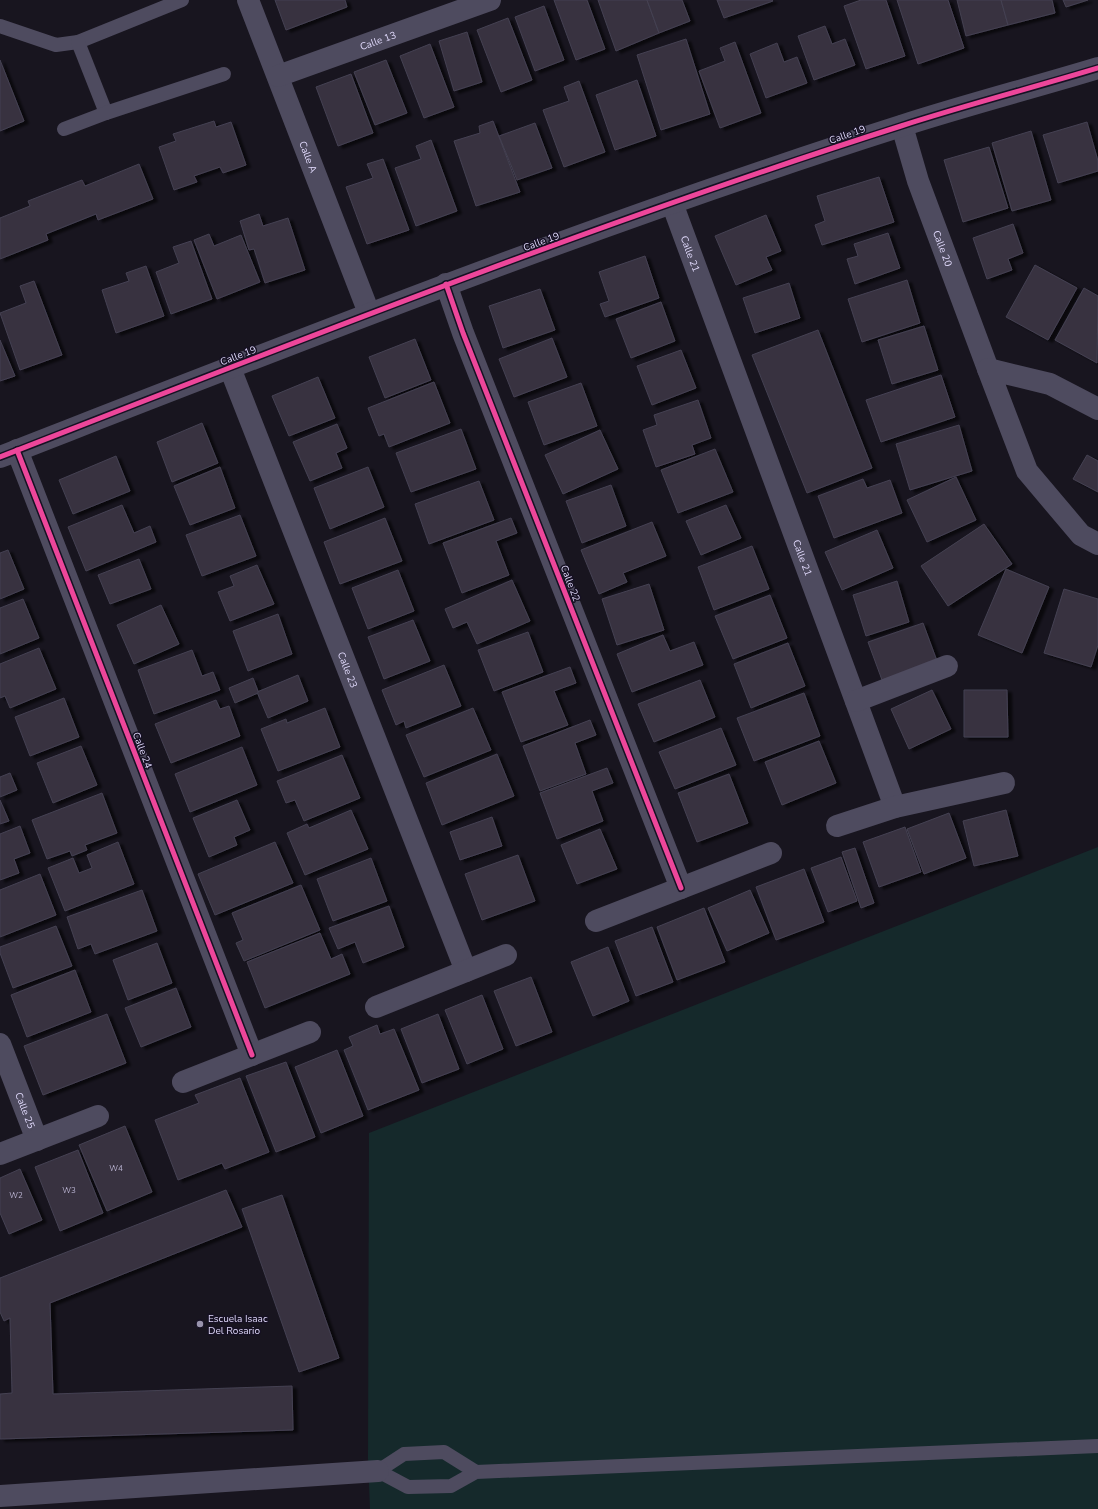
<svg xmlns="http://www.w3.org/2000/svg" width="1098" height="1509" font-family="'Nunito Sans',sans-serif">
<style>
.green{fill:#15292b}
.building{fill:#373341;stroke:#454152;filter:url(#shadow)}
.lines{fill:none;stroke-linecap:round;stroke-linejoin:round}
.service{stroke:#4e4b5f;stroke-width:14}
.minor{stroke:#4e4b5f;stroke-width:22}
.cycleway-casing{stroke:#161123;stroke-width:8}
.cycleway{stroke:#ed469a;stroke-width:5}
.poi-dot{fill:#9994ad;stroke:#161123;stroke-width:1.5}
.labels{text-anchor:middle;stroke-width:3;stroke-linejoin:round;paint-order:stroke}
.number-label{font-size:8px;fill:#b5afcc}
.street-label{font-size:10px;fill:#dfd8fa;stroke:#161123}
.poi-label{font-size:10px;fill:#dfd8fa;stroke:#161123;text-anchor:start}
</style>
<defs>
<filter id="shadow"><feDropShadow dx="4.5" dy="2.5" stdDeviation="1" flood-color="#0009"/></filter>
</defs>
<rect width="100%" height="100%" fill="#18151f"/>
<!-- green -->
<polygon class="green" points="1098,847 1098,1509 370,1509 368,1459 369,1133"/>
<!-- building -->
<g class="building">
<polygon points="275,0 345,0 347,7 286,30"/>
<polygon points="554,0 587,0 605,49 576,60"/>
<polygon points="598,0 647,0 659,33 616,51"/>
<polygon points="647,0 682,0 690,21 659,33"/>
<polygon points="717,0 772,0 773,1 724,18"/>
<polygon points="861,0 886,0 905,56 866,69 844,6"/>
<polygon points="897,0 948,0 964,48 918,64"/>
<polygon points="957,0 1001,0 1008,25 966,36"/>
<polygon points="1001,0 1052,0 1055,13 1008,25"/>
<polygon points="1063,0 1088,0 1066,7"/>
<polygon points="544,6 564,60 535,71 515,17"/>
<polygon points="508,18 532,80 501,92 477,30"/>
<polygon points="825,26 832,44 845,39 855,65 814,80 798,36"/>
<polygon points="467,32 482,82 454,91 439,41"/>
<polygon points="686,39 710,114 661,130 637,55"/>
<polygon points="735,42 761,113 720,128 699,71 725,61 720,48"/>
<polygon points="777,43 784,62 797,57 807,83 766,98 750,54"/>
<polygon points="430,44 454,107 424,118 400,56"/>
<polygon points="0,60 24,121 0,131"/>
<polygon points="386,60 407,113 375,125 354,72"/>
<polygon points="351,74 373,133 338,146 316,87"/>
<polygon points="637,80 656,136 615,150 596,95"/>
<polygon points="579,81 605,152 564,167 543,110 569,101 564,87"/>
<polygon points="214,121 216,127 231,122 246,165 223,173 220,167 194,176 197,182 174,190 159,147 176,141 173,134"/>
<polygon points="493,121 520,192 476,206 454,141 480,133 479,126"/>
<polygon points="1087,122 1098,161 1098,171 1058,183 1043,135"/>
<polygon points="535,123 552,168 517,180 499,136"/>
<polygon points="1031,131 1051,200 1012,211 992,143"/>
<polygon points="431,140 457,211 416,226 395,168 421,159 416,146"/>
<polygon points="989,147 1008,208 963,222 944,160"/>
<polygon points="383,159 409,230 367,244 346,187 373,178 367,164"/>
<polygon points="139,164 153,199 98,220 96,214 46,234 48,240 0,259 0,218 30,206 28,201 82,180 85,186"/>
<polygon points="879,177 894,222 822,245 815,225 825,221 817,196"/>
<polygon points="259,214 263,226 288,218 305,270 265,283 254,249 249,250 240,221"/>
<polygon points="766,215 781,251 766,257 772,270 736,285 715,236"/>
<polygon points="1013,224 1023,253 1008,259 1012,270 987,279 973,238"/>
<polygon points="888,233 900,268 855,284 847,259 858,256 854,244"/>
<polygon points="209,234 214,246 241,235 260,282 217,299 194,240"/>
<polygon points="191,241 212,299 171,314 156,272 179,263 173,247"/>
<polygon points="645,256 659,298 605,317 600,304 609,301 599,272"/>
<polygon points="1035,265 1077,288 1048,340 1006,317"/>
<polygon points="146,266 164,316 116,333 102,290 129,281 126,273"/>
<polygon points="907,280 920,323 862,342 848,299"/>
<polygon points="34,281 62,355 20,370 0,313 26,303 20,286"/>
<polygon points="789,283 800,318 755,333 743,298"/>
<polygon points="1084,288 1098,296 1097,363 1055,340"/>
<polygon points="540,289 555,330 503,348 489,306"/>
<polygon points="661,302 675,341 631,358 616,319"/>
<polygon points="924,326 938,370 892,384 878,340"/>
<polygon points="818,330 872,468 807,493 752,355"/>
<polygon points="552,338 567,377 514,397 499,359"/>
<polygon points="415,339 431,380 385,398 369,357"/>
<polygon points="0,340 15,376 0,381"/>
<polygon points="681,350 696,388 652,405 637,366"/>
<polygon points="941,375 955,417 881,442 866,400"/>
<polygon points="318,377 335,418 289,436 272,396"/>
<polygon points="434,382 450,423 389,447 384,434 379,436 368,408"/>
<polygon points="581,383 597,426 544,445 528,402"/>
<polygon points="698,400 711,438 692,445 695,454 656,467 643,430 657,425 654,415"/>
<polygon points="202,423 218,463 172,482 157,442"/>
<polygon points="337,424 347,448 336,453 342,468 310,481 293,442"/>
<polygon points="959,425 972,471 910,490 896,444"/>
<polygon points="461,429 476,469 411,492 396,453"/>
<polygon points="600,430 618,469 563,494 545,455"/>
<polygon points="715,449 733,492 678,513 661,470"/>
<polygon points="1087,455 1098,461 1098,492 1073,479"/>
<polygon points="116,456 130,491 73,514 59,480"/>
<polygon points="220,467 235,508 190,525 174,486"/>
<polygon points="368,467 384,507 330,529 314,488"/>
<polygon points="956,477 976,520 927,542 907,500"/>
<polygon points="863,479 867,488 890,480 902,513 834,538 818,496"/>
<polygon points="479,481 494,520 429,544 415,504"/>
<polygon points="611,485 626,526 582,543 566,501"/>
<polygon points="122,505 134,533 150,526 156,542 86,571 68,527"/>
<polygon points="726,505 741,538 701,555 686,521"/>
<polygon points="240,515 256,556 202,576 186,535"/>
<polygon points="385,518 402,561 340,584 324,542"/>
<polygon points="511,518 517,533 496,541 509,575 462,593 443,543"/>
<polygon points="652,522 666,556 623,573 627,582 599,594 581,550"/>
<polygon points="984,524 1012,564 948,606 921,566"/>
<polygon points="877,530 893,568 842,590 825,552"/>
<polygon points="752,546 769,589 714,610 698,567"/>
<polygon points="8,550 24,589 0,599 0,553"/>
<polygon points="139,559 151,589 110,604 98,575"/>
<polygon points="257,565 274,604 230,621 218,592 234,586 230,576"/>
<polygon points="1006,569 1049,587 1022,653 978,635"/>
<polygon points="398,570 414,611 368,629 352,588"/>
<polygon points="512,580 530,621 477,644 467,622 453,628 445,609"/>
<polygon points="897,581 909,622 866,636 853,595"/>
<polygon points="649,584 664,630 617,645 602,599"/>
<polygon points="1064,589 1098,599 1098,645 1091,667 1044,653"/>
<polygon points="770,595 787,638 733,659 715,616"/>
<polygon points="23,599 39,638 0,654 0,608"/>
<polygon points="161,605 179,644 134,664 117,625"/>
<polygon points="278,614 292,654 248,671 233,631"/>
<polygon points="413,620 430,661 384,679 368,637"/>
<polygon points="923,623 937,661 882,680 868,642"/>
<polygon points="528,632 543,672 494,691 478,650"/>
<polygon points="663,635 670,651 694,642 703,665 632,692 617,654"/>
<polygon points="788,643 805,686 751,708 734,664"/>
<polygon points="39,648 56,689 10,708 5,696 0,698 0,664"/>
<polygon points="192,650 202,676 213,672 220,690 154,714 138,670"/>
<polygon points="444,665 461,706 406,728 404,721 396,725 382,690"/>
<polygon points="570,667 576,683 554,691 568,725 521,742 502,692"/>
<polygon points="298,675 308,701 268,718 257,692"/>
<polygon points="253,678 258,691 258,693 235,703 229,688"/>
<polygon points="700,680 715,717 654,742 638,704"/>
<polygon points="932,690 951,729 909,749 891,709"/>
<polygon points="964,690 1007,690 1008,737 964,737"/>
<polygon points="804,693 820,736 754,761 737,718"/>
<polygon points="64,698 79,737 30,756 15,717"/>
<polygon points="216,700 220,709 229,706 240,736 171,763 155,724"/>
<polygon points="325,708 340,747 278,771 261,729 286,719 287,723"/>
<polygon points="473,708 491,750 424,777 406,735"/>
<polygon points="590,720 596,735 575,743 586,774 540,791 523,746"/>
<polygon points="721,728 736,765 675,789 659,752"/>
<polygon points="819,741 836,783 782,805 765,762"/>
<polygon points="81,746 97,785 53,803 37,763"/>
<polygon points="242,747 257,785 190,812 175,774"/>
<polygon points="497,754 514,796 442,825 426,783"/>
<polygon points="342,755 360,798 304,821 295,800 286,803 277,781"/>
<polygon points="607,768 613,783 592,791 603,821 557,839 540,793"/>
<polygon points="10,773 17,790 0,797 0,777"/>
<polygon points="729,774 748,823 697,842 678,793"/>
<polygon points="102,793 117,833 85,845 87,850 72,856 70,851 47,859 32,820"/>
<polygon points="0,800 9,821 0,824"/>
<polygon points="237,800 250,830 234,837 237,845 209,857 193,818"/>
<polygon points="351,810 368,849 305,875 287,833 307,824 309,828"/>
<polygon points="1006,810 1018,856 974,866 963,821"/>
<polygon points="949,813 966,858 924,874 907,829"/>
<polygon points="492,817 502,846 460,860 450,832"/>
<polygon points="20,826 30,853 14,859 19,873 0,880 0,834"/>
<polygon points="905,827 921,872 879,887 863,842"/>
<polygon points="600,829 617,869 577,884 561,845"/>
<polygon points="118,842 134,884 65,911 48,868 73,858 79,873 92,868 87,855"/>
<polygon points="275,842 293,883 215,915 198,874"/>
<polygon points="855,848 874,903 861,908 842,852"/>
<polygon points="518,855 535,901 482,920 465,874"/>
<polygon points="841,857 857,901 828,912 811,868"/>
<polygon points="371,858 387,901 333,921 317,879"/>
<polygon points="804,869 824,922 776,940 756,887"/>
<polygon points="40,874 56,915 0,937 0,890"/>
<polygon points="301,885 320,930 244,961 236,943 243,940 232,913"/>
<polygon points="142,890 157,931 95,954 91,944 78,949 67,917"/>
<polygon points="750,890 769,933 727,951 708,908"/>
<polygon points="389,906 404,947 363,963 355,942 338,949 329,928"/>
<polygon points="704,908 725,962 677,980 657,927"/>
<polygon points="56,926 72,966 13,988 0,953 0,947"/>
<polygon points="652,927 673,982 636,996 615,941"/>
<polygon points="320,933 331,959 342,954 350,974 265,1008 247,962"/>
<polygon points="157,943 172,983 128,1000 113,960"/>
<polygon points="608,947 629,1001 593,1016 571,962"/>
<polygon points="75,970 91,1012 27,1037 11,995"/>
<polygon points="531,977 552,1032 516,1046 494,991"/>
<polygon points="176,988 191,1027 141,1047 125,1008"/>
<polygon points="482,995 503,1049 467,1064 445,1010"/>
<polygon points="107,1014 126,1063 43,1095 24,1046"/>
<polygon points="438,1014 459,1069 422,1083 401,1029"/>
<polygon points="377,1025 380,1034 394,1029 419,1090 368,1110 344,1050 353,1046 349,1037"/>
<polygon points="337,1050 363,1116 321,1133 295,1067"/>
<polygon points="286,1062 315,1137 276,1152 246,1076"/>
<polygon points="240,1078 269,1152 225,1169 222,1163 178,1180 155,1120 199,1103 195,1095"/>
<polygon points="125,1126 152,1192 107,1211 79,1145"/>
<polygon points="78,1150 103,1213 60,1231 35,1167"/>
<polygon points="20,1169 42,1220 9,1234 0,1213 0,1178"/>
<polygon points="226,1190 242,1227 50,1303 53,1394 292,1386 293,1430 0,1439 0,1394 12,1393 10,1318 4,1321 0,1312 0,1278"/>
<polygon points="282,1195 339,1358 299,1372 242,1209"/>
</g>
<g class="lines">
<!-- service -->
<g class="service">
<polyline points="0,26 56,45 78,42 182,0"/>
<polyline points="78,42 106,113"/>
<polyline points="64,129 106,113 224,74"/>
<polyline points="476,1472 444,1452 404,1454 378,1471 408,1487 451,1486 476,1472 1098,1446"/>
</g>
<!-- minor -->
<g class="minor">
<path id="s1" d="M248,0L369,313"/>
<path id="s2" d="M278,76L490,0"/>
<path id="s3" d="M902,126L918,181L988,369"/>
<path id="s4" d="M672,203L895,807"/>
<polyline points="446,284 463,333 681,888"/>
<path id="s5" d="M230,368L466,971"/>
<polyline points="1098,409 1050,384 988,369 1027,471 1081,535 1098,544"/>
<polyline points="17,450 252,1055"/>
<path d="M0,457C298,341 596,223 901,126C966,105 1032,88 1098,68"/>
<polyline points="856,701 947,666"/>
<polyline points="837,826 895,807 1004,783"/>
<polyline points="596,921 771,853"/>
<polyline points="376,1007 506,955"/>
<path id="s6" d="M0,1044L37,1140"/>
<polyline points="183,1082 310,1032"/>
<polyline points="0,1154 98,1116"/>
<polyline points="0,1496 378,1471"/>
</g>
<defs>
<g id="cycleway">
<polyline points="446,284 463,333 681,888"/>
<polyline points="17,450 252,1055"/>
<path d="M0,457C298,341 596,223 901,126C966,105 1032,88 1098,68"/>
</g>
</defs>
<!-- cycleway casing -->
<use href="#cycleway" class="cycleway-casing"/>
<!-- cycleway -->
<use href="#cycleway" class="cycleway"/>
</g>
<!-- markers -->
<circle class="poi-dot" cx="200" cy="1324" r="4"/>
<g class="labels">
<!-- number labels -->
<g class="number-label">
<text x="116" y="1171">W4</text>
<text x="69" y="1193">W3</text>
<text x="16" y="1198">W2</text>
</g>
<!-- street labels -->
<g class="street-label">
<text dy="4" stroke="none"><textPath href="#s2" startOffset="106">Calle 13</textPath></text>
<text transform="translate(847 134) rotate(-19)" y="4">Calle 19</text>
<text dy="4" stroke="none"><textPath href="#s1" startOffset="168">Calle A</textPath></text>
<text transform="translate(541 241) rotate(-20)" y="4">Calle 19</text>
<text dy="4" stroke="none"><textPath href="#s3" startOffset="129">Calle 20</textPath></text>
<text dy="4" stroke="none"><textPath href="#s4" startOffset="54">Calle 21</textPath></text>
<text transform="translate(238 355) rotate(-21)" y="4">Calle 19</text>
<text dy="4" stroke="none"><textPath href="#s4" startOffset="378">Calle 21</textPath></text>
<text transform="translate(571 583) rotate(69)" y="4">Calle 22</text>
<text dy="4" stroke="none"><textPath href="#s5" startOffset="324">Calle 23</textPath></text>
<text transform="translate(143 750) rotate(69)" y="4">Calle 24</text>
<text dy="4" stroke="none"><textPath href="#s6" startOffset="71">Calle 25</textPath></text>
</g>
<!-- poi labels -->
<g class="poi-label">
<text x="208" y="1322">Escuela Isaac<tspan x="208" dy="12">Del Rosario</tspan></text>
</g>
</g>
</svg>
